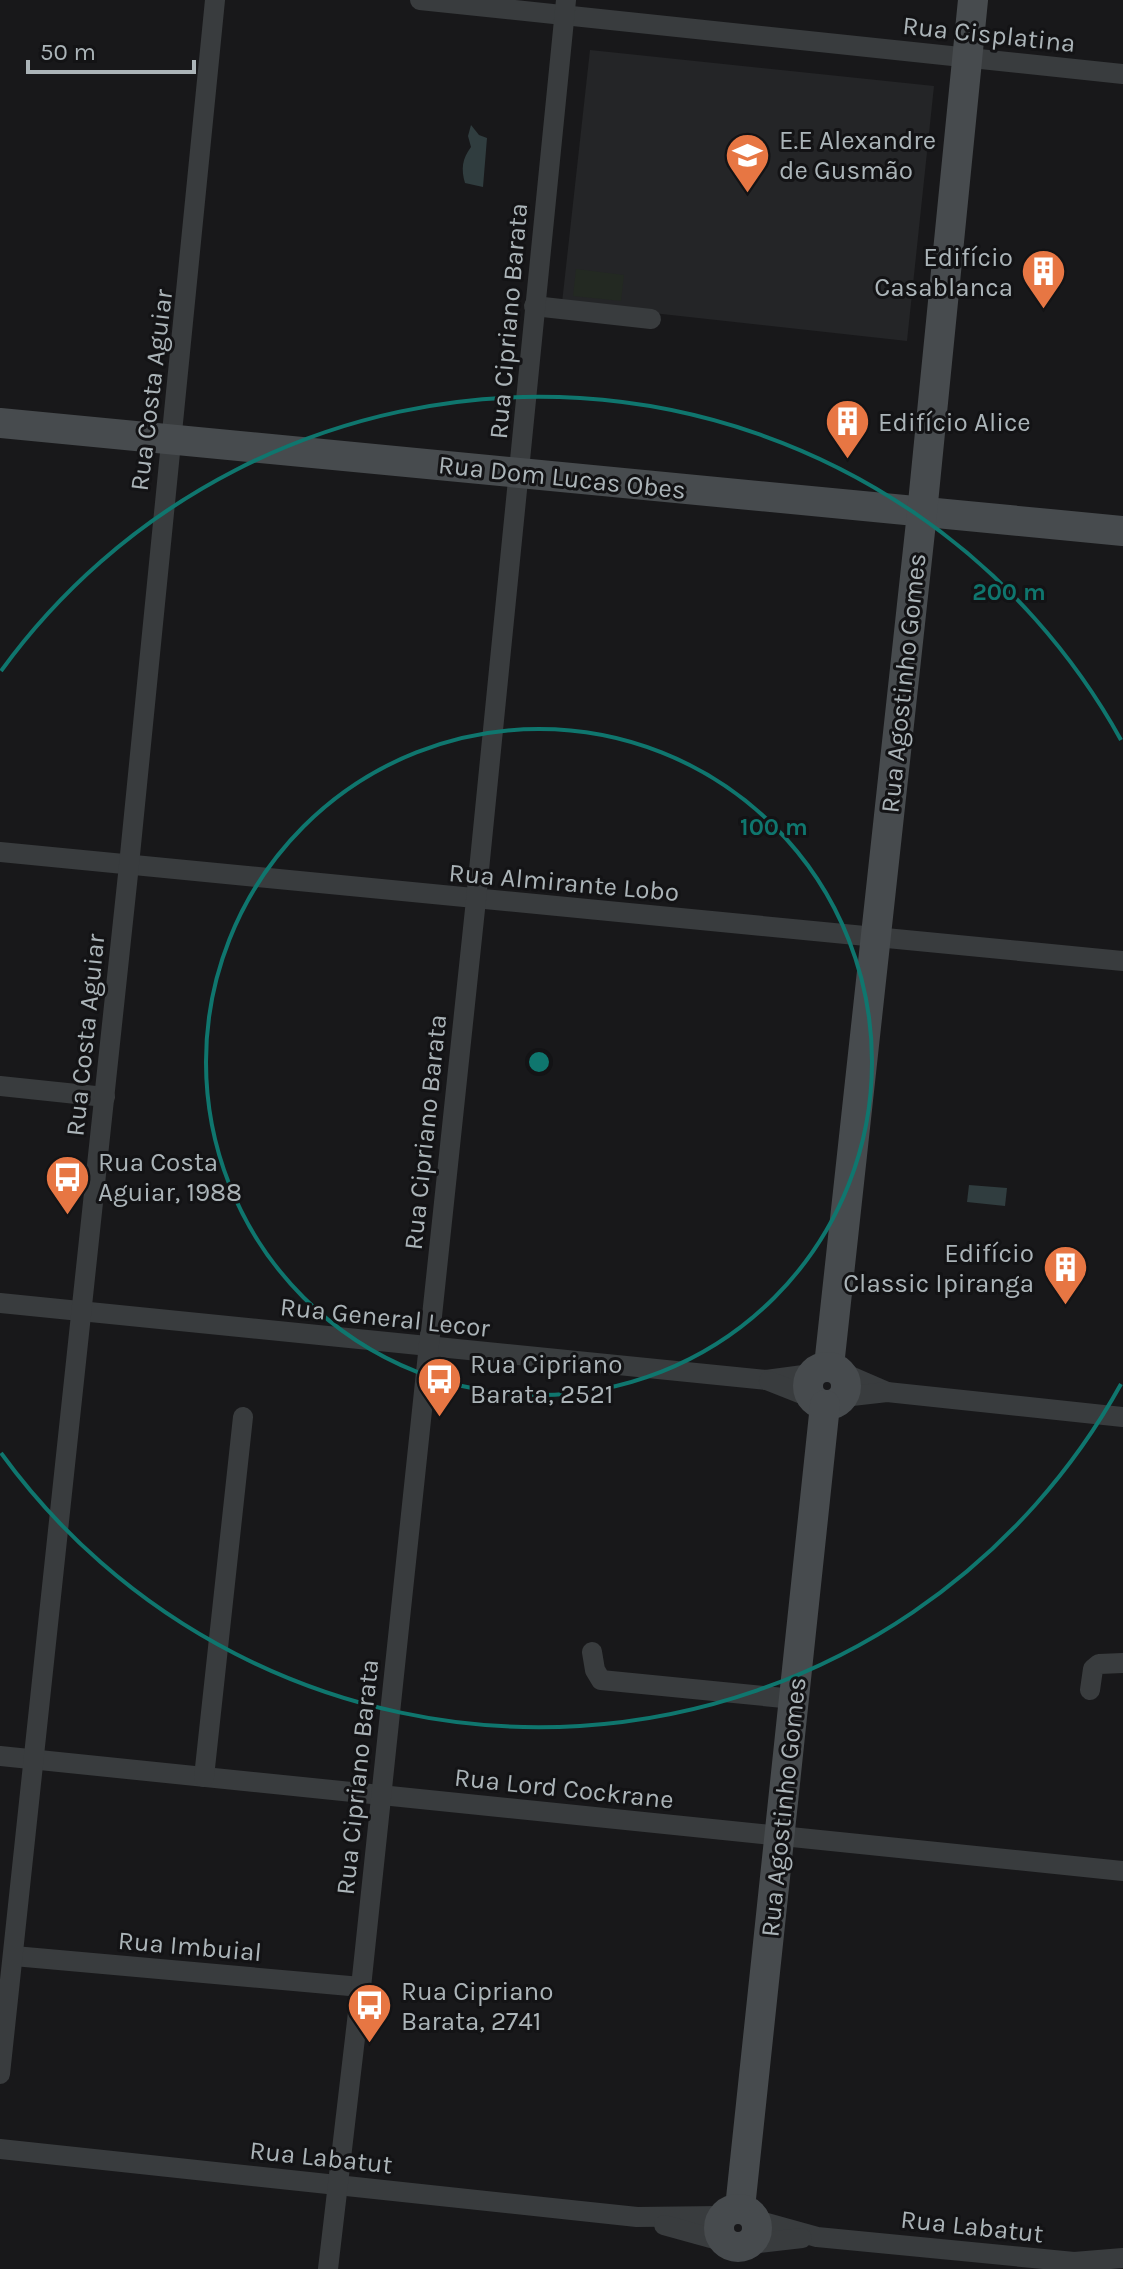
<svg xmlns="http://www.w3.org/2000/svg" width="1123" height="2269" font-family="Karla,sans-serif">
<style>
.built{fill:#242527}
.green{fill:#232922}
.water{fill:#303d3f}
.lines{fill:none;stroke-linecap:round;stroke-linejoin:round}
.street{stroke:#393c3e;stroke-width:20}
.secondary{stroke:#474b4e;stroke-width:30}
.ring{fill:none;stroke:#0f766e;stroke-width:4}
.labels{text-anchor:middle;stroke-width:6;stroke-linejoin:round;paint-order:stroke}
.street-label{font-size:26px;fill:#abb4b8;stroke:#131315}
.poi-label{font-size:26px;fill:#abb4b8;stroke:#131315;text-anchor:start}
.centre{fill:#0f766e;stroke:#131315;stroke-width:4}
.ring-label{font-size:24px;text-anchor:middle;font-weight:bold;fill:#0f766e;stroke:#131315;stroke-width:6;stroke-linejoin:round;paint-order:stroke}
</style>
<rect width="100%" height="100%" fill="#18181a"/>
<!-- built -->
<polygon class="built" points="590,50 934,86 907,341 562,303"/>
<!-- green -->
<polygon class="green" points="576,269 624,275 621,301 573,296"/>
<!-- water -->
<g class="water">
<path d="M471,125L479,135L487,138L483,187L465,183C461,169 462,159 471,147L468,136Z"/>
<polygon points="969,1185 1007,1188 1005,1206 967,1202"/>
</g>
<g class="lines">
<!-- street -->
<g class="street">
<polyline points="420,0 1123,74"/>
<polyline points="534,306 651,319"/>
<polyline points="0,852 1123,961"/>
<polyline points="0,1086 105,1097"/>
<polyline points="0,1303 766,1380 811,1374"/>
<polyline points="843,1373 887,1392"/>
<polyline points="769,1381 812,1398"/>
<polyline points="843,1397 887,1392 1123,1417"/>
<polyline points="592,1652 595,1670 601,1680 794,1699"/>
<polyline points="1090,1690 1093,1669 1099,1664 1123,1663"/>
<polyline points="0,1756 1123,1871"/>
<polyline points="204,1777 243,1417"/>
<polyline points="14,1956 361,1987"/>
<polyline points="0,2074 129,865 215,0"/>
<polyline points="0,2149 637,2217 721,2216"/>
<polyline points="756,2220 817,2237 1074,2262 1123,2258"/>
<polyline points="664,2225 722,2241"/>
<polyline points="750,2244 802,2238"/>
<polyline points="328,2269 361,1987 476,900 566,0"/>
</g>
<!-- secondary -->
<g class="secondary">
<polyline points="0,423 1123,531"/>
<polyline points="829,1366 922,513 973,0"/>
<circle cx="827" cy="1386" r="19"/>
<polyline points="740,2208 825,1405"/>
<circle cx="738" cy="2228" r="19"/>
</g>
</g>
<!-- distance rings -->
<g class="ring">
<circle cx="539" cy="1062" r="333"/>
<path d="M1121 1384A665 665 0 0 1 1 1453M1 671A665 665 0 0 1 1121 740"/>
</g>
<!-- icons -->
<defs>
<symbol id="school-pin" viewBox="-11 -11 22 30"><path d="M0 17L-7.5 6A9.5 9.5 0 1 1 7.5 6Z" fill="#e77643" stroke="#131315"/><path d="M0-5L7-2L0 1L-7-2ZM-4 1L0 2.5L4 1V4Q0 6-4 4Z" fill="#fff"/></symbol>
<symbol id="building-pin" viewBox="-11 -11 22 30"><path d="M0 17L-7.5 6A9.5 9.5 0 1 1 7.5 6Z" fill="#e77643" stroke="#131315"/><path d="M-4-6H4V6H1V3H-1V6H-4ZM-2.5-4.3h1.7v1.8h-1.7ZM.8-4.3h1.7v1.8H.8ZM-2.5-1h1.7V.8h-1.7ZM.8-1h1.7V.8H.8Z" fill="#fff"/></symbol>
<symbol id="bus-pin" viewBox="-11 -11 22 30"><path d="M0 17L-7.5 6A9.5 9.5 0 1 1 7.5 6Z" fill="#e77643" stroke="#131315"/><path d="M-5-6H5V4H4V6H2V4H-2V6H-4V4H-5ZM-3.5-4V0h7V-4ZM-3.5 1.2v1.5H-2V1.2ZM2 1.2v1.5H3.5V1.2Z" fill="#fff"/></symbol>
</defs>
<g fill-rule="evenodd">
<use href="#school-pin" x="722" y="130" width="51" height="69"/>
<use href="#building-pin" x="1018" y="246" width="51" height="69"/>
<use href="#building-pin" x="822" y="396" width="51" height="69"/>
<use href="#bus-pin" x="42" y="1152" width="51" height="69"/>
<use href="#building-pin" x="1040" y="1242" width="51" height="69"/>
<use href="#bus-pin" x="414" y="1354" width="51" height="69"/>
<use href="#bus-pin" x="344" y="1980" width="51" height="69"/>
</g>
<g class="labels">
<!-- street labels -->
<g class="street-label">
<text transform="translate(989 34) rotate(6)" y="9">Rua Cisplatina</text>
<text transform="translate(508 321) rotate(-85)" y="9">Rua Cipriano Barata</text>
<text transform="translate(151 390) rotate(-83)" y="9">Rua Costa Aguiar</text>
<text transform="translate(562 477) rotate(6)" y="9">Rua Dom Lucas Obes</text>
<text transform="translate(903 683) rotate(-84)" y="9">Rua Agostinho Gomes</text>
<text transform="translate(564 882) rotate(5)" y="9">Rua Almirante Lobo</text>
<text transform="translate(85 1035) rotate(-84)" y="9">Rua Costa Aguiar</text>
<text transform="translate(425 1132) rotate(-84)" y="9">Rua Cipriano Barata</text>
<text transform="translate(385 1317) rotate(6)" y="9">Rua General Lecor</text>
<text transform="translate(357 1777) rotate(-84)" y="9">Rua Cipriano Barata</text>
<text transform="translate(564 1788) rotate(6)" y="9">Rua Lord Cockrane</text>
<text transform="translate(783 1807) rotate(-84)" y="9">Rua Agostinho Gomes</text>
<text transform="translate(190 1946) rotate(5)" y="9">Rua Imbuial</text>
<text transform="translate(321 2157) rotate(6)" y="9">Rua Labatut</text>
<text transform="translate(972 2226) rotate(6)" y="9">Rua Labatut</text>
</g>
<!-- poi labels -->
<g class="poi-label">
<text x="779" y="149">E.E Alexandre<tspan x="779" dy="30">de Gusmão</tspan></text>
<text x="1013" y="266" text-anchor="end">Edifício<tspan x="1013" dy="30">Casablanca</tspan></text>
<text x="878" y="431">Edifício Alice</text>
<text x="98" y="1171">Rua Costa<tspan x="98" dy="30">Aguiar, 1988</tspan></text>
<text x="1034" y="1262" text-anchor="end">Edifício<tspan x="1034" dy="30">Classic Ipiranga</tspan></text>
<text x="470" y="1373">Rua Cipriano<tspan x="470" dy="30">Barata, 2521</tspan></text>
<text x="401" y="2000">Rua Cipriano<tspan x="401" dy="30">Barata, 2741</tspan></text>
</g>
</g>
<circle cx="539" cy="1062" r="12" class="centre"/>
<g class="ring-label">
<text x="1009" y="600">200 m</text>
<text x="774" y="835">100 m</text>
</g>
<!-- scale -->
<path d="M28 60v12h166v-12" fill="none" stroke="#abb4b8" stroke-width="4"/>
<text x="40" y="60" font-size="24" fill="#abb4b8" stroke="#131315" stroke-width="6" paint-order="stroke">50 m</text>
</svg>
